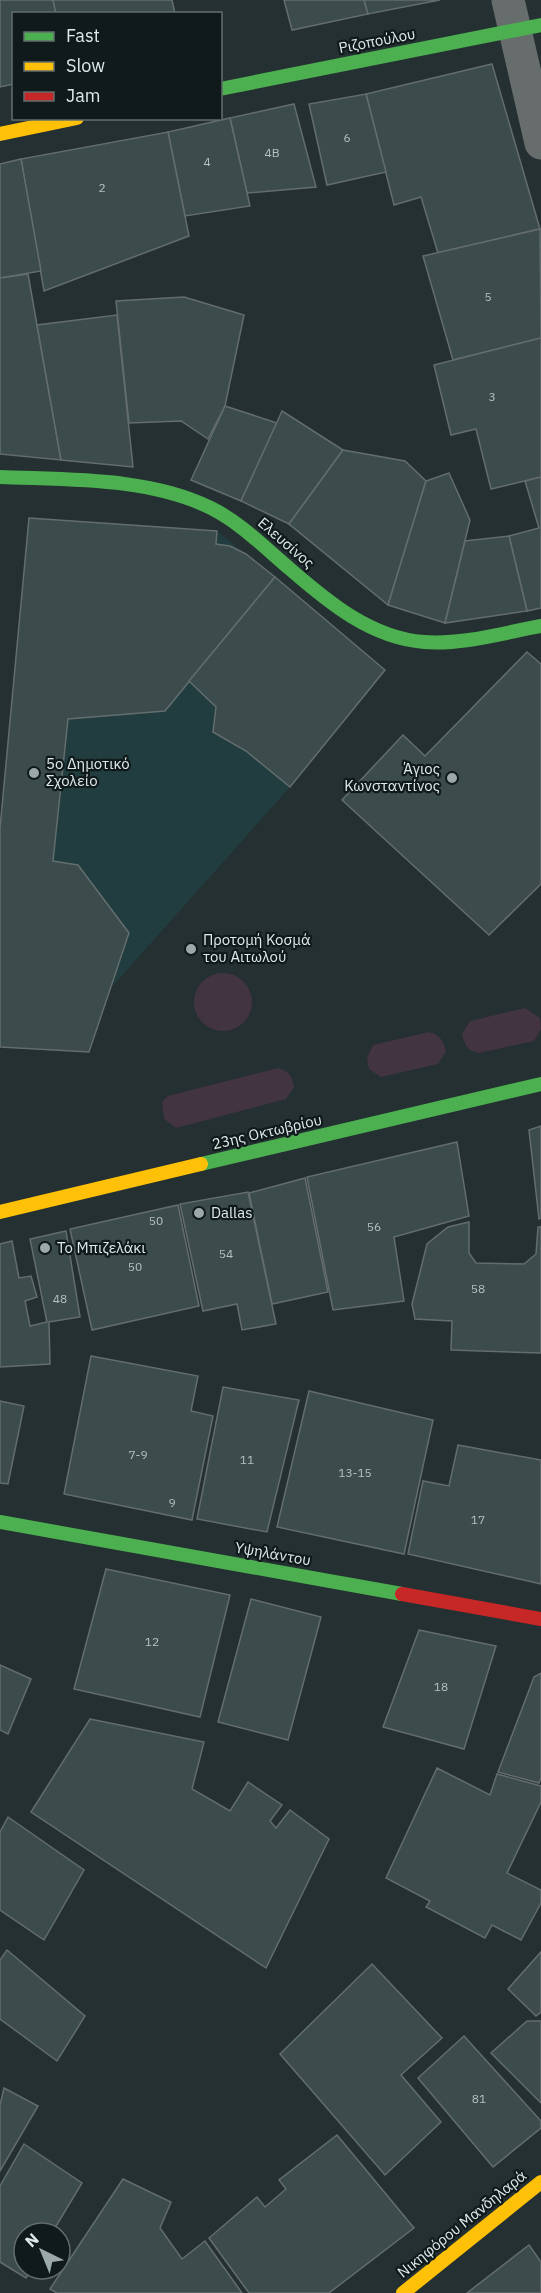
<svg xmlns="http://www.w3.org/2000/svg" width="541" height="2293" font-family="'IBM Plex Sans',sans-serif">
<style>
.built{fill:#213d3f}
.green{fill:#423441}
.building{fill:#3c4b4c;stroke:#636d6e;stroke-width:1.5}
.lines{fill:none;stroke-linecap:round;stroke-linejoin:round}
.street{stroke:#676c6c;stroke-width:33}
.fast{stroke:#4caf50;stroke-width:14}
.slow{stroke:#ffc107;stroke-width:14}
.jam{stroke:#c62828;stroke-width:14}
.poi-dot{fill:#9ca9a9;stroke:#111a1b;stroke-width:2}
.labels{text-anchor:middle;stroke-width:4.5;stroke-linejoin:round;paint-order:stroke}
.number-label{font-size:12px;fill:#b5c2c2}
.street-label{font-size:15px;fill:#ddeaea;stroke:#111a1b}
.poi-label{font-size:15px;fill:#ddeaea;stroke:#111a1b;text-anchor:start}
</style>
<rect width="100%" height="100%" fill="#243031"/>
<!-- built -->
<polygon class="built" points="29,518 217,531 385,670 290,787 110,989 89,1052 0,1047 0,828"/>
<!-- green -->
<g class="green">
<circle cx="223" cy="1002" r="29"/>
<path d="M525,1008L540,1018L541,1029L534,1041L478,1053C467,1051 465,1045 462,1034L470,1021Z"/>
<path d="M429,1032C440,1035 443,1040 446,1051L438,1064L381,1077L369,1069L367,1058L373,1045Z"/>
<path d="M278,1068C289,1071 292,1076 294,1087L286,1099L176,1128L164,1119L162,1102L168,1096Z"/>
</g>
<!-- building -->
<g class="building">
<polygon points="0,0 53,0 56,14 14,14 14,84 0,87"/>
<polygon points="53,0 172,0 175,14 56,14"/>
<polygon points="284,0 364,0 368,14 292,30"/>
<polygon points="364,0 440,0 368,14"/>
<polygon points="492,64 540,229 438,253 421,197 394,205 366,94"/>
<polygon points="366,94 386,172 327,185 309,104"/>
<polygon points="294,104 316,187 247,193 230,118"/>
<polygon points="230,118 250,206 185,216 168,132"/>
<polygon points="168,132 189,236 44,291 21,159"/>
<polygon points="21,159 41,271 0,278 0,164"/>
<polygon points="540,229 541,338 453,360 423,256"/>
<polygon points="28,274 37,325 61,460 0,454 0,278"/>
<polygon points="184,297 244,315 225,406 208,439 181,421 129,423 116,301"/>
<polygon points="117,315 133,467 61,460 37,325"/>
<polygon points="541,338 541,477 491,489 476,429 451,435 434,365"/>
<polygon points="225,406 277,423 241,501 191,480"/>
<polygon points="282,411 343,450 289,524 241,501"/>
<polygon points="343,450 405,461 426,481 388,605 289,524"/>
<polygon points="449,473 470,520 445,623 388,605 426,481"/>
<polygon points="541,477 541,608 527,611 509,536 539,528 525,481"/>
<polygon points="29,518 217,531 216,544 230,546 246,554 275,577 165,711 68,719 53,861 78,865 129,933 89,1052 0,1047 0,828"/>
<polygon points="509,536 527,611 445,623 465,541"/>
<polygon points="275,577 385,670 290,787 246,751 213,732 216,707 189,681"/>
<polygon points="527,652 541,664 541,884 489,935 342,800 403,735 425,756"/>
<polygon points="541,1126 541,1218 539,1219 529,1130"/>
<polygon points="457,1142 469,1216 394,1237 404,1301 333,1310 307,1177"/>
<polygon points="305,1178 328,1292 272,1304 249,1193"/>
<polygon points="248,1192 276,1324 242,1330 237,1304 203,1311 180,1204"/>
<polygon points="178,1205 199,1306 92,1330 70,1229"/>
<polygon points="469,1222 469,1253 476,1263 524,1264 536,1254 538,1227 541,1227 541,1353 451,1350 452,1321 415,1319 412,1304 427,1244 448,1227"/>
<polygon points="66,1231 80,1317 49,1322 50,1364 0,1367 0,1244 12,1241 19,1278 31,1276 37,1297 25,1301 30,1326 47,1322 30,1239"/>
<polygon points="91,1356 198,1376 191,1411 213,1416 192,1520 64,1494"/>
<polygon points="223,1387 299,1400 267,1532 197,1519"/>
<polygon points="309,1391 433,1420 404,1554 277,1527"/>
<polygon points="0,1401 24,1406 8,1484 0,1483"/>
<polygon points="458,1445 541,1460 541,1584 408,1554 423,1481 449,1486"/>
<polygon points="106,1569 230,1595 200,1717 74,1689"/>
<polygon points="251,1599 321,1617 288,1740 218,1722"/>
<polygon points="419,1630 496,1646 464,1749 383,1727"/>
<polygon points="0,1665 31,1679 8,1734 0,1730"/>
<polygon points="541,1673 541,1778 539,1783 498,1772 534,1677"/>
<polygon points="90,1719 204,1742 192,1789 230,1811 248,1782 282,1805 270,1821 276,1828 290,1810 329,1839 266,1968 31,1812"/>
<polygon points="437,1768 490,1795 497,1774 541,1786 541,1802 507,1873 541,1890 541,1903 521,1940 492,1925 485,1938 426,1907 430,1901 386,1878"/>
<polygon points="8,1817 84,1870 44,1940 0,1910 0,1832"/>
<polygon points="7,1950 85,2016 57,2061 0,2019 0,1960"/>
<polygon points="541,1952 541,2012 536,2016 508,1989"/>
<polygon points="372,1964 442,2038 401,2075 441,2122 385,2175 280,2054"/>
<polygon points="527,2021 541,2021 541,2103 491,2053"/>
<polygon points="464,2036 541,2121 541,2128 493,2167 418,2078"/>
<polygon points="4,2088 38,2106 0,2171 0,2105"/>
<polygon points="337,2135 414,2228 329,2293 249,2293 209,2238 257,2197 265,2207 286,2189 279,2180"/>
<polygon points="24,2144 82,2183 52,2233 24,2233 24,2269 31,2269 26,2278 0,2262 0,2186"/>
<polygon points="123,2179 171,2202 160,2228 182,2259 205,2241 242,2293 57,2293 50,2289"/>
<polygon points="529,2245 541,2262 541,2293 467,2293"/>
</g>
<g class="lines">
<!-- street -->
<polyline class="street" points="508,0 541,143"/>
<!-- fast -->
<g class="fast">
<polyline points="220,89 541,25"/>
<path d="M0,477C68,480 148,477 211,508C241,523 265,548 290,569C328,602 371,638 424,642C462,645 503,633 541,626"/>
<polyline points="201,1164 541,1084"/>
<polyline points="0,1522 402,1594"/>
</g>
<!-- slow -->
<g class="slow">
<polyline points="0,134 77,118"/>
<polyline points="0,1212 201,1164"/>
<polyline points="403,2293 541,2182"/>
</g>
<!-- jam -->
<polyline class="jam" points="402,1594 541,1619"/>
</g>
<!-- markers -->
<g class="poi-dot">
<circle cx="34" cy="773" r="6"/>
<circle cx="452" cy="778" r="6"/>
<circle cx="191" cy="949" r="6"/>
<circle cx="199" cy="1213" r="6"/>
<circle cx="45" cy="1248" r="6"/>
</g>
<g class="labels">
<!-- number labels -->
<g class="number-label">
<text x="347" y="142">6</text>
<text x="272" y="157">4Β</text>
<text x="207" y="166">4</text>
<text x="102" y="192">2</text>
<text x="488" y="301">5</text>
<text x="492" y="401">3</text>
<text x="156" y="1225">50</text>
<text x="374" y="1231">56</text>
<text x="226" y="1258">54</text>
<text x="135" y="1271">50</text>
<text x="478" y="1293">58</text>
<text x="60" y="1303">48</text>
<text x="138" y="1459">7-9</text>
<text x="247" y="1464">11</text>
<text x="355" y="1477">13-15</text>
<text x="172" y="1507">9</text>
<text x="478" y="1524">17</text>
<text x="152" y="1646">12</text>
<text x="441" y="1691">18</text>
<text x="479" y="2103">81</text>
</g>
<!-- street labels -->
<g class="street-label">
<text transform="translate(377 41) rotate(-11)" y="5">Ριζοπούλου</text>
<text transform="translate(286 543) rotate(41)" y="5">Ελευσίνος</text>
<text transform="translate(267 1132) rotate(-13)" y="5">23ης Οκτωβρίου</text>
<text transform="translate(273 1554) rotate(10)" y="5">Υψηλάντου</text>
<text transform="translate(462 2224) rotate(-39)" y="5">Νικηφόρου Μανδηλαρά</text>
</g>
<!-- poi labels -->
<g class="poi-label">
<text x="46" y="769">5ο Δημοτικό<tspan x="46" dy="17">Σχολείο</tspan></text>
<text x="440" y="774" text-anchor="end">Άγιος<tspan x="440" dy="17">Κωνσταντίνος</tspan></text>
<text x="203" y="945">Προτομή Κοσμά<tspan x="203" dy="17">του Αιτωλού</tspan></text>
<text x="211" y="1218">Dallas</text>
<text x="57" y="1253">Το Μπιζελάκι</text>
</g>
</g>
<!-- legend -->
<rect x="12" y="12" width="210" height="108" fill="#111a1b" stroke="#636d6e" stroke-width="1.5"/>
<rect x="24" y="32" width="30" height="9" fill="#4caf50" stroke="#636d6e" stroke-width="1.5"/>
<text x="66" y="42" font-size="18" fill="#ddeaea">Fast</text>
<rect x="24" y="62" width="30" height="9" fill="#ffc107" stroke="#636d6e" stroke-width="1.5"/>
<text x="66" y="72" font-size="18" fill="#ddeaea">Slow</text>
<rect x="24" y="92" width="30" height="9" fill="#c62828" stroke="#636d6e" stroke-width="1.5"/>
<text x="66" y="102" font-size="18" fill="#ddeaea">Jam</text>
<!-- north arrow -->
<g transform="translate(42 2251) rotate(317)"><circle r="28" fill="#111a1b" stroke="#636d6e" stroke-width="1.5"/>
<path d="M0-4.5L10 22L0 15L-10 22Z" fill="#9ca9a9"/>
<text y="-9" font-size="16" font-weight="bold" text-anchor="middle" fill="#ddeaea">N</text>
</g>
</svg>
